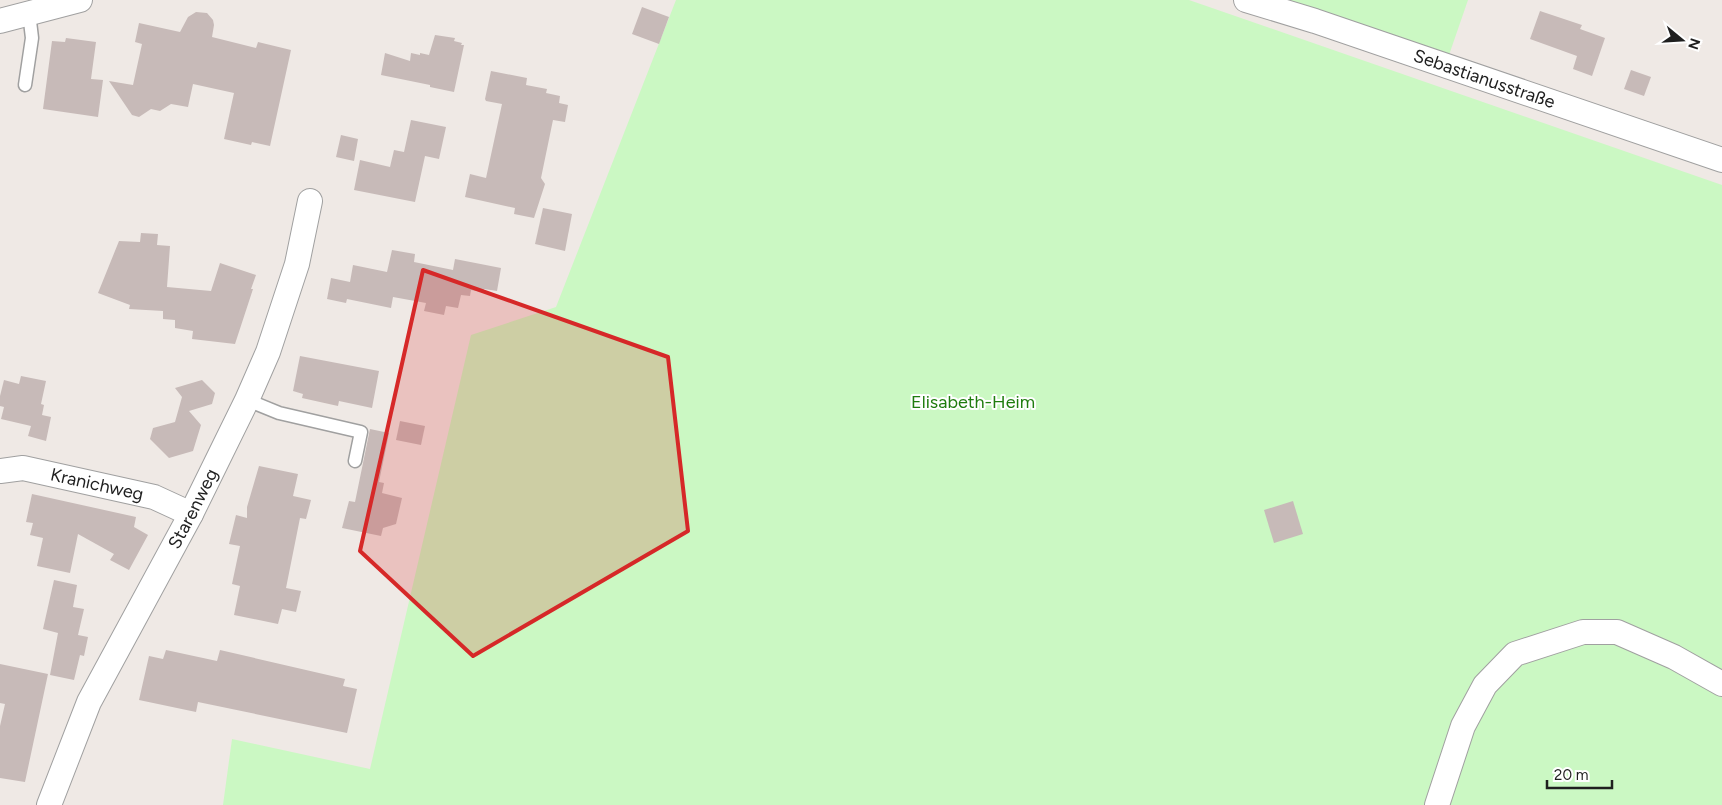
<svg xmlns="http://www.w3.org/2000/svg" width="1722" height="805" font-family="Figtree,sans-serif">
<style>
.park{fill:#cbf8c3}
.building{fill:#c7bab8}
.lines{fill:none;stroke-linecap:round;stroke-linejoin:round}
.service-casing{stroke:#a0a0a0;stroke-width:15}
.minor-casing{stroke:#a0a0a0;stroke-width:26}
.service{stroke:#fff;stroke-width:12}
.minor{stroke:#fff;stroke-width:24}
.marked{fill:#d62828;fill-opacity:0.2;stroke:#d62828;stroke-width:4;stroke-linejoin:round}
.labels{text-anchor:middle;stroke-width:4;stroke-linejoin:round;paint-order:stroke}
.street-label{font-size:18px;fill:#1f1f1f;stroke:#fff}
.park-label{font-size:18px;fill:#1f7c0e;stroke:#fff}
</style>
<rect width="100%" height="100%" fill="#efe9e5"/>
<!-- park -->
<g class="park">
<polygon points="676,0 1189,0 1722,185 1722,805 223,805 232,739 370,769 471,335 556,307"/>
<polygon points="1262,0 1468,0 1449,55"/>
</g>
<!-- building -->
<g class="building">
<polygon points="642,7 669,17 659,44 632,34"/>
<polygon points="1540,11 1582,25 1580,29 1605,38 1592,76 1573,69 1577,56 1530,39"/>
<polygon points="196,12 207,13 213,20 214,25 212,37 256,48 258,42 291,50 270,146 252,142 251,145 224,139 234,93 193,84 188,107 171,104 160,111 151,109 139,117 132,115 109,81 133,85 142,44 135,42 139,23 180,32 188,17"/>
<polygon points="435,35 455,38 454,41 462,43 461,45 464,45 454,92 430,87 430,85 381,75 385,53 410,61 411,53 420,55 420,53 429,55"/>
<polygon points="66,38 96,42 91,79 103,80 98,117 43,109 52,41 65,42"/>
<polygon points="1631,70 1651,77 1644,96 1624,89"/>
<polygon points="491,71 527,78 526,85 547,89 546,93 560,96 559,103 568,105 565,122 553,120 541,178 545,184 534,218 514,214 515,208 465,197 470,174 486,178 502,104 486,101 485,99"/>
<polygon points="411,120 446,127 439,159 425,156 415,202 354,190 360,160 390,167 394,150 404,152"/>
<polygon points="341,135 358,139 354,161 336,157"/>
<polygon points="543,208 572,214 565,251 535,244"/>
<polygon points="141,233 158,234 157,245 170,246 167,287 211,291 220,263 256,275 251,289 253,289 235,344 192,339 193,331 175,328 175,320 163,319 163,311 129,309 130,305 98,293 119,241 140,242"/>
<polygon points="392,250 415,254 414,262 453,270 455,259 501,268 497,291 484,289 483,292 471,290 470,296 461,295 458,308 446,306 444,315 424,311 426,303 393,297 391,308 347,299 346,303 327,299 331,278 350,282 353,265 387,272"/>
<polygon points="300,356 379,371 372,408 339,401 338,406 302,398 303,394 293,391"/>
<polygon points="21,376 46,381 41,404 44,405 42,415 51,417 46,441 28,436 31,426 1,419 4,407 0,406 0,396 4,380 19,384"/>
<polygon points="202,380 215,393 212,404 189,411 201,425 193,451 169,458 150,439 153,428 175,422 182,397 175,388"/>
<polygon points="400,421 425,426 421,445 396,440"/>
<polygon points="370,429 389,433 379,482 384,483 382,493 402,498 396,524 383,528 381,536 342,528 349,501 355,502"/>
<polygon points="259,466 298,474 293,496 311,500 306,519 300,518 286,588 301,591 296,612 282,609 278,624 234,615 240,586 232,584 240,546 229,544 236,515 247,518 247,507"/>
<polygon points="32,494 136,517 134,527 148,535 129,570 110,560 114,554 78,534 70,573 37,566 43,538 30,535 33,523 26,522"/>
<polygon points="1293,501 1303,534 1274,543 1264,510"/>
<polygon points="54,580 77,585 73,607 84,609 78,635 88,637 84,656 80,655 74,680 50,675 58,633 43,629"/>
<polygon points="166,650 217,661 220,650 345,679 343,686 357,689 347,733 198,702 196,712 139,700 149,656 163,659"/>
<polygon points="0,664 48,674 25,782 0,778 0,726 5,704 0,703"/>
</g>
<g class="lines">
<defs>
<g id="service">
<polyline points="25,85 32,38 29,13"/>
<polyline points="247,400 279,413 361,432 355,461"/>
</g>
<g id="minor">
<path id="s1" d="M1246,0L1315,21L1722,160"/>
<polyline points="0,21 80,0"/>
<path id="s2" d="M0,471L23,468L154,497L191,514"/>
<path id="s3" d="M49,805L89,702L191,514L247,400L268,352L297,264L310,201"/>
<polyline points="1437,805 1463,726 1485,685 1515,654 1583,632 1617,632 1674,657 1722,684"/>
</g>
</defs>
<!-- service casing -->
<use href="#service" class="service-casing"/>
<!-- minor casing -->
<use href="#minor" class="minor-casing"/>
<!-- service -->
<use href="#service" class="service"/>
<!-- minor -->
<use href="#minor" class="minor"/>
</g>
<!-- marked area -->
<path class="marked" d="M423,270L668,357L688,531L473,656L360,551Z"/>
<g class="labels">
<!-- street labels -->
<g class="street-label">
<text dy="6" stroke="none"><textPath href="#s1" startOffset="251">Sebastianusstraße</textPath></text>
<text dy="6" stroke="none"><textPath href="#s2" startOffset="99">Kranichweg</textPath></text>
<text dy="6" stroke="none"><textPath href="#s3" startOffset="330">Starenweg</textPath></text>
</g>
<!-- park labels -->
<g class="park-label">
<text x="973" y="408">Elisabeth-Heim</text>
</g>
</g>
<!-- north arrow -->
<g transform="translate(1682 40) rotate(108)" stroke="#ffffff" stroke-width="4" paint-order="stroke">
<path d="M0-4L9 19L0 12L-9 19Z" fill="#1f1f1f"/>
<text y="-8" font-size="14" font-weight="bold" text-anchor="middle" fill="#1f1f1f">N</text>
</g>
<!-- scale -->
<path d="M1547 780v8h65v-8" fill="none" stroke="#1f1f1f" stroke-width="2.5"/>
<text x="1554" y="780" font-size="15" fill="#1f1f1f" stroke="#ffffff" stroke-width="4" paint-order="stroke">20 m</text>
</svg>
